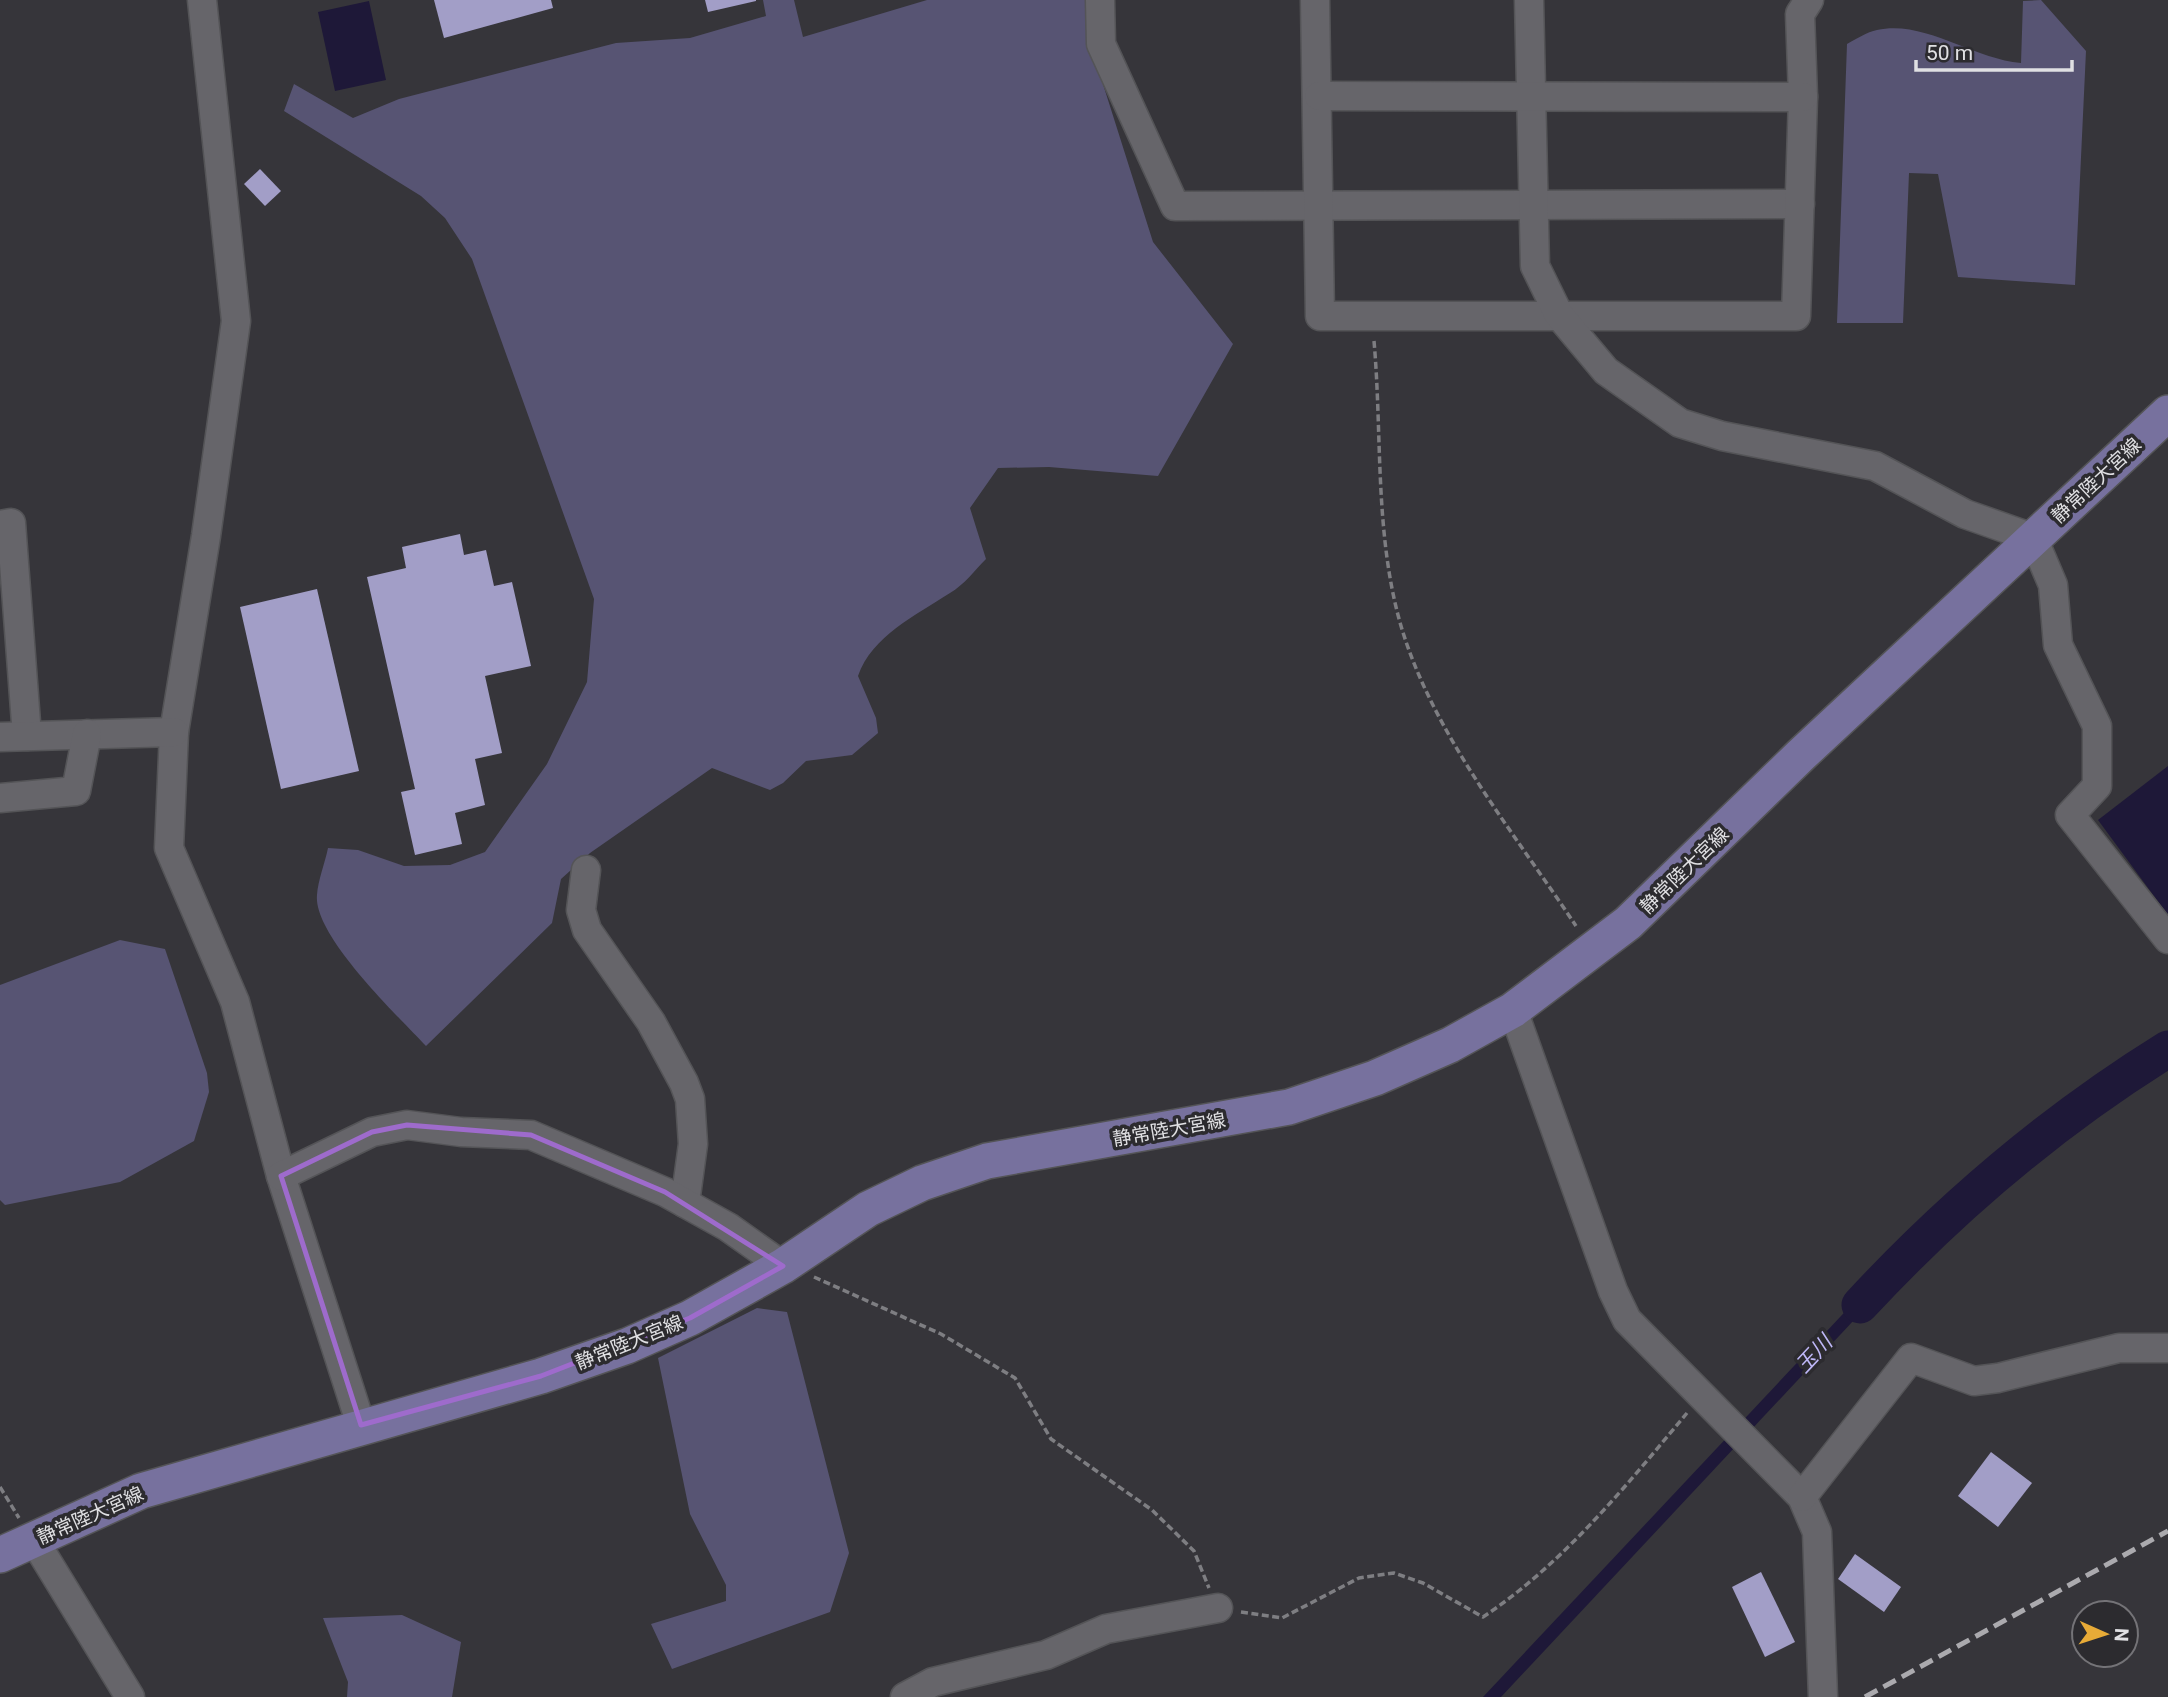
<svg xmlns="http://www.w3.org/2000/svg" width="2168" height="1697" font-family="Roboto,'Noto Sans JP',sans-serif">
<style>
.green{fill:#575473}
.water{fill:#1e1838}
.lines{fill:none;stroke-linecap:round;stroke-linejoin:round}
.river{stroke:#1e1838;stroke-width:37}
.building{fill:#a29ec7}
.minor-casing{stroke:#545457;stroke-width:31}
.major-casing{stroke:#545457;stroke-width:38}
.path{stroke:#7e7e82;stroke-width:3.5;stroke-dasharray:7 3.5;stroke-linecap:butt}
.minor{stroke:#66656a;stroke-width:28}
.major{stroke:#77719e;stroke-width:35}
.rail{stroke:#abaaae;stroke-width:5;stroke-dasharray:14 7;stroke-linecap:butt}
.marked{fill:none;stroke:#9e6bcc;stroke-width:5;stroke-linejoin:round}
.labels{text-anchor:middle;stroke-width:7;stroke-linejoin:round;paint-order:stroke}
.street-label{font-size:19px;fill:#e0e0e3;stroke:#2c2b2f}
.water-label{font-size:21px;font-style:italic;fill:#beb7f7;stroke:#2c2b2f}
</style>
<rect width="100%" height="100%" fill="#36353a"/>
<!-- green -->
<g class="green">
<path d="M763,0H794L803,37L927,0H1091L1096,62L1153,242L1233,344L1158,476L1049,467L998,468L970,508L986,559C975,570 964,585 950,593C916,615 872,636 858,676L876,718L878,733L852,755L806,761L783,783L770,790L712,768L590,853L561,879L552,923L426,1046C399,1017 313,936 317,895C318,880 325,863 328,848L358,850L404,866L450,865L485,852L547,764L587,682L594,599L472,259L445,218L421,196L284,111L294,84L353,118L399,99L616,43L690,38L766,16Z"/>
<path d="M2041,0L2086,51L2075,285L1958,277L1938,174L1909,173L1903,323H1837L1847,44C1856,39 1867,32 1877,30C1926,20 1972,59 2021,63L2023,1Z"/>
<polygon points="120,940 165,949 207,1073 209,1092 194,1141 120,1182 5,1205 0,1200 0,985"/>
<polygon points="757,1308 787,1312 849,1553 830,1612 672,1669 651,1624 726,1601 726,1585 690,1514 658,1358"/>
<polygon points="402,1615 461,1642 452,1697 347,1697 348,1682 323,1618"/>
</g>
<!-- water -->
<g class="water">
<polygon points="369,1 386,80 335,91 318,12"/>
<polygon points="2168,766 2168,915 2098,820"/>
<polygon points="1889,1265 1898,1273 1501,1697 1483,1697"/>
</g>
<g class="lines">
<!-- river -->
<path class="river" d="M1860,1305C1951,1207 2055,1119 2168,1049"/>
</g>
<!-- building -->
<g class="building">
<polygon points="434,0 551,0 553,8 444,38"/>
<polygon points="705,0 756,0 756,1 708,12"/>
<polygon points="260,169 281,191 265,206 244,184"/>
<polygon points="460,534 464,555 486,550 494,586 512,582 531,666 485,676 502,753 475,759 485,805 455,813 462,844 415,855 401,792 415,789 367,577 406,568 402,547"/>
<polygon points="317,589 359,771 281,789 240,607"/>
<polygon points="1991,1452 2032,1483 1998,1527 1958,1496"/>
<polygon points="1855,1554 1901,1587 1884,1612 1838,1579"/>
<polygon points="1761,1572 1795,1642 1765,1657 1732,1587"/>
</g>
<g class="lines">
<defs>
<g id="minor">
<polyline points="202,0 236,321 206,536 174,732 169,848 235,1002 281,1176 361,1425"/>
<polyline points="1100,0 1101,44 1175,206 1800,204"/>
<polyline points="1315,0 1320,316 1796,316 1803,97 1800,14 1809,0"/>
<polyline points="1529,0 1535,266 1559,315 1606,371 1680,423 1722,436 1875,466 1965,514 2033,538 2053,585 2058,645 2097,726 2097,786 2070,815 2168,939"/>
<polyline points="1319,96 1803,97"/>
<polyline points="0,525 11,523 27,736"/>
<polyline points="0,737 174,732"/>
<polyline points="0,798 76,791 87,734"/>
<polyline points="586,870 581,910 587,930 651,1022 684,1083 690,1099 693,1144 685,1203"/>
<polyline points="1513,1010 1613,1291 1627,1320 1802,1497 1817,1532 1823,1697"/>
<polyline points="281,1176 372,1132 407,1125 461,1132 531,1135 665,1192 728,1227 783,1266"/>
<polyline points="1802,1497 1911,1358 1974,1381 1998,1378 2119,1348 2168,1348"/>
<polyline points="34,1540 130,1697"/>
<polyline points="905,1697 933,1682 1046,1655 1106,1629 1218,1608"/>
</g>
<polyline id="major" points="0,1555 141,1491 541,1376 627,1346 690,1318 783,1266 868,1209 922,1183 987,1161 1289,1107 1375,1078 1450,1045 1513,1010 1628,923 1801,755 2168,413"/>
</defs>
<!-- minor casing -->
<use href="#minor" class="minor-casing"/>
<!-- major casing -->
<use href="#major" class="major-casing"/>
<!-- path -->
<g class="path">
<path d="M1374,341C1382,432 1375,526 1398,615C1427,727 1513,831 1576,926"/>
<polyline points="814,1277 941,1334 1015,1378 1051,1439 1152,1510 1194,1551 1209,1588"/>
<polyline points="0,1487 19,1518"/>
<path d="M1241,1612L1282,1618L1359,1578L1394,1573L1423,1583L1483,1617C1563,1564 1626,1486 1687,1413"/>
</g>
<!-- minor -->
<use href="#minor" class="minor"/>
<!-- major -->
<use href="#major" class="major"/>
<!-- rail -->
<polyline class="rail" points="1865,1697 2168,1531"/>
</g>
<!-- marked area -->
<path class="marked" d="M407,1125L531,1135L665,1192L783,1266L690,1318L541,1376L361,1425L281,1176L372,1132Z"/>
<g class="labels">
<!-- street labels -->
<g class="street-label">
<text transform="translate(2096 480) rotate(-43)" y="7">静常陸大宮線</text>
<text transform="translate(1684 870) rotate(-44)" y="7">静常陸大宮線</text>
<text transform="translate(1169 1129) rotate(-10)" y="7">静常陸大宮線</text>
<text transform="translate(629 1342) rotate(-22)" y="7">静常陸大宮線</text>
<text transform="translate(90 1515) rotate(-24)" y="7">静常陸大宮線</text>
</g>
<!-- water labels -->
<g class="water-label">
<text transform="translate(1814 1354) rotate(-47)" y="7">玉川</text>
</g>
</g>
<!-- north arrow -->
<g transform="translate(2105 1634) rotate(93)"><circle r="33" fill="#2c2b2f" stroke="#747377" stroke-width="2"/>
<path d="M0-5L12 26L0 18L-12 26Z" fill="#e8ab37"/>
<text y="-10" font-size="19" font-weight="bold" text-anchor="middle" fill="#e0e0e3">N</text>
</g>
<!-- scale -->
<path d="M1916 60v10h156v-10" fill="none" stroke="#e0e0e3" stroke-width="3.5"/>
<text x="1926" y="60" font-size="21" fill="#e0e0e3" stroke="#2c2b2f" stroke-width="5" paint-order="stroke">50 m</text>
</svg>
